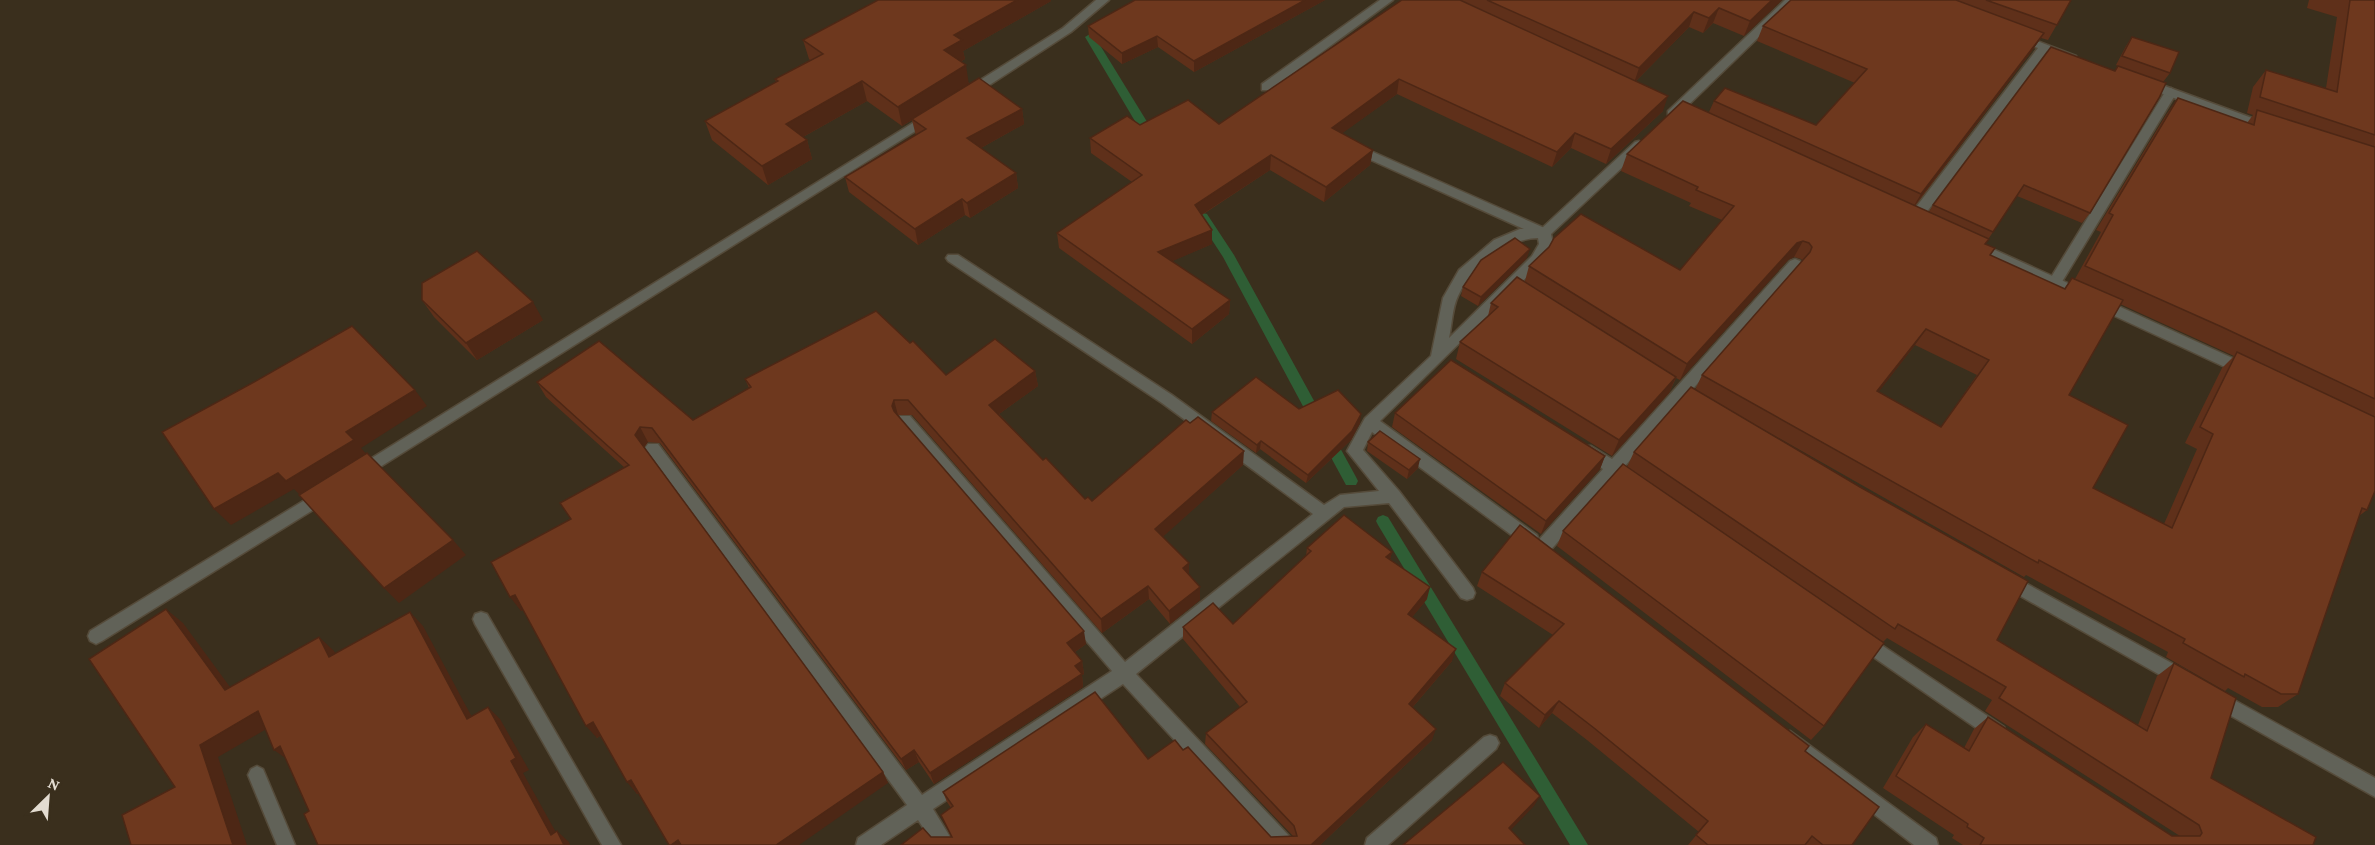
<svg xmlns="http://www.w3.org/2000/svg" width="2375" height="845" font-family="'Crimson Pro',serif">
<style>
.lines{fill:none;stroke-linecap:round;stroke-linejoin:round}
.stream{fill:#2f5e35;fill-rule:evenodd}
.service-casing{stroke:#554b3a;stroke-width:3}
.minor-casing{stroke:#554b3a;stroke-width:3}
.service{fill:#616258;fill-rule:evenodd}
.minor{fill:#616258;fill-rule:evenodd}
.wall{fill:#5f301a;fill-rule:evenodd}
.shaded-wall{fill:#4d2715}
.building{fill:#6e381e;stroke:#4d2715;stroke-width:1.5;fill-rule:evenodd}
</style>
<rect width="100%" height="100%" fill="#3a2f1d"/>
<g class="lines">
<!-- stream -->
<g class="stream">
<polygon points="1090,34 1095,37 1157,138 1155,141 1151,142 1145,138 1085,37"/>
<polygon points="1203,213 1207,214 1234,255 1324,419 1322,423 1312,423 1223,257 1197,217"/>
<polygon points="1328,434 1333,435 1356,477 1358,481 1356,485 1346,485 1321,439 1323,435"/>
<polygon points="1383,515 1388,517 1588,845 1570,845 1378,525 1376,521 1378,517"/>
</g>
<defs>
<g id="service">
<polygon points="2171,88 2177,92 2060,285 2050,285 2048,282 2050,279 2165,92"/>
<polygon points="1355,144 1549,230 1551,233 1549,236 1539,236 1351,151 1349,148"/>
<path d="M1795,259L1800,261L1802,264L1800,267L1624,467L1639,477L1642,481L1639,485C1630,489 1623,482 1615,477L1548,553L1542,555L1536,553L1534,548L1536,543L1603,469L1581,454L1578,450L1581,446H1591L1612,459L1790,261Z"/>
</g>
<g id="minor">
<polygon points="1096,0 1109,0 1071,32 974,95 966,95 966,89 1063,28"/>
<polygon points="1380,0 1393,0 1270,90 1262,90 1262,84"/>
<polygon points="1785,0 1797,0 1676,117 1668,117 1668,111"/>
<polygon points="2019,34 2076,56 2070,60 2047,51 1920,221 1910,221 1908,218 1910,215 2038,48 2015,39 2013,37"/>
<polygon points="2143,78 2271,125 2273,128 2271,131 2263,131 2139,85 2139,79"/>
<polygon points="929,113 935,117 933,120 364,477 359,479 354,477 351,473 354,469"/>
<path d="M1639,141L1645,145L1643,148L1551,234L1553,244L1542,262L1380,421L1537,535L1539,540L1537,545L1531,547L1525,545L1372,432L1363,450L1399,491L1473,588L1475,593L1473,598L1467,600L1461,598L1389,503L1344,507L1136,674L1291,838L1293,845H1271L1123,684L933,809L955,845H935L918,820L881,845H856L858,838L907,805L648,452L645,448L648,444H658L922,795L1112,671L900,424L898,420L900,416H910L1125,662L1313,514L1162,403L948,261L946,258L948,255H958L1172,395L1324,505L1340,495L1379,491L1347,451L1365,418L1431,356L1443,298L1459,270L1494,240L1520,229H1541L1635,142ZM1538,238L1539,244L1532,256L1449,338C1452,325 1452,308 1458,296C1472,265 1505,239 1538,238Z"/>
<polygon points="1973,240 2250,366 2252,370 2250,374 2240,374 1968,248 1966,245 1968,242"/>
<polygon points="323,489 329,490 331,495 329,500 102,641 96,644 90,641 88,636 90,631"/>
<polygon points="2007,573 2188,672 2191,678 2188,684 2182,686 2176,684 2001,585 1999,580 2001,575"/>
<polygon points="481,612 487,614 621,845 602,845 475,624 473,619 475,614"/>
<polygon points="1862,632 2004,727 2007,733 2004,739 1998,741 1992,739 1856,645 1854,640 1856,635"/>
<polygon points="2216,690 2375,778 2375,797 2210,704 2207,698 2210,692"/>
<polygon points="1790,731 1936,838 1938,845 1914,845 1784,745 1781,739 1784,733"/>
<polygon points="1490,735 1496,737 1499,743 1496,749 1388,845 1365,845 1367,838 1484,737"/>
<polygon points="257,766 263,769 295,845 277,845 248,775 251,769"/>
</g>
</defs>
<!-- service casing -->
<use href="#service" class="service-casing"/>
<!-- minor casing -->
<use href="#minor" class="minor-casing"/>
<!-- service -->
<use href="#service" class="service"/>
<!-- minor -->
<use href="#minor" class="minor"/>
</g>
<!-- wall -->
<g class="wall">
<polygon points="878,0 1051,0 1051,1 963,51 965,59 960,62 969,84 1022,109 1024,124 981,148 1016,173 1018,188 970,218 965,215 918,245 849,192 845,177 916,136 912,120 902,126 867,101 803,137 807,140 812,159 768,185 712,140 705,121 776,82 775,79 810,60 809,59 803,40"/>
<polygon points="1135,0 1325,0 1194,72 1158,47 1122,64 1089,37 1088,26"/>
<polygon points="1402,0 1782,0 1744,36 1713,23 1703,33 1689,27 1636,81 1663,111 1606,164 1571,148 1552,167 1397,94 1342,133 1373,150 1370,165 1324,202 1270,170 1202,215 1212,230 1212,244 1172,261 1230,300 1229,314 1192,344 1059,248 1057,233 1132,182 1091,153 1090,138 1140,125 1219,124"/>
<path d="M1791,0H2071L2048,40L2041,38L2034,48L1915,206L1929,212L1933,205L2114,71L2118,66L2116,65L2126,46L2132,37L2170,73L2163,82L2090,213L2082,223L2017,196L1985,244L1990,255L2064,289L2072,278L2075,279L2101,232L2096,230L2166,115L2178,98L2247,123L2253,115L2247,113L2253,87L2266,70L2326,88L2337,17L2307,8L2309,0H2375V491L2367,510L2359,516L2298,694L2278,707H2262L2228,688L2225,691L2166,657L2168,652L2026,575L2024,577L1733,412L1997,640L2138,725L2157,676L2174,663L2211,778L2313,845H1963L1952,838L1954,835L1883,788L1913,737L1926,724L1964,748L1974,729L1988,717L2172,836H2180L1985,711L1992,700L1887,638L1883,642L1627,467L1634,452L1695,390L1702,375L1803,261L1801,259L1794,257L1788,260L1680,380L1676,378L1669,393L1612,456L1456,359L1460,342L1488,316L1491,303L1525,281L1529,266L1680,270L1722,220L1689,206L1691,203L1621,171L1627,154L1709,112L1714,101L1816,125L1855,83L1757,41L1763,26ZM2120,304L2234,356L2222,368L2185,443L2197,449L2164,524L2093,488L2069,395ZM1915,345L1977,375L1941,427L1878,392Z"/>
<polygon points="1527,258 1478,306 1461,296 1463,287"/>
<polygon points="422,300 543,320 477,360 434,317"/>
<polygon points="910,343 946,375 1035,371 1038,386 999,414 1043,460 1085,499 1092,501 1243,465 1163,536 1189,575 1200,600 1170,624 1149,599 1102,633 912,415 898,415 1086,644 1075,652 1082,661 1084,674 1082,675 1083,687 934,784 919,762 906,770 660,443 648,442 644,447 883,772 888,783 639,793 637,794 600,736 597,738 523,610 521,611 571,519 625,468 546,397 537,382 693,420 749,388 745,379"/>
<polygon points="1299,409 1360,423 1351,440 1306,483 1260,449 1256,453 1211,421 1212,412"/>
<polygon points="1395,413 1605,456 1600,469 1541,534 1392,427"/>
<polygon points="1368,442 1418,468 1407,479 1367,451"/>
<polygon points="1563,531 1824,726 1811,740 1557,546"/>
<polygon points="1307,548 1392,552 1390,559 1427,599 1412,617 1452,661 1412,708 1432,740 1320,845 931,837 951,837 941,815 951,808 947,802 943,792 1148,759 1183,750 1271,837 1293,836 1205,744 1206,733 1240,707 1183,639 1183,627 1233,624 1306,556"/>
<polygon points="1482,572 1805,751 1852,845 1688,845 1699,832 1587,740 1552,713 1539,728 1500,696 1505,683 1553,635 1477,586"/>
</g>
<!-- shaded-wall -->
<g class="shaded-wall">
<polygon points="1017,0 1051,0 1051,1 963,51 965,59 947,69 944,50 954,35"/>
<polygon points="1305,0 1325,0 1194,72 1194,61"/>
<polygon points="1772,0 1782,0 1744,36 1750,21"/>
<polygon points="1719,8 1713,23 1703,33 1709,18"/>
<polygon points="1694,12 1689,27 1634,83 1639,68"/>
<polygon points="2044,33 2034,48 1912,209 1921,194"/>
<polygon points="1157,36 1158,47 1122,64 1122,53"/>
<polygon points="966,65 969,85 902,126 898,107"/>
<polygon points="1399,79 1397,94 1330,142 1332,128"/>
<polygon points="862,81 867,101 792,143 786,124"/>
<polygon points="1668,96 1663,111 1606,164 1611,149"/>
<polygon points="1022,109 1024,124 970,154 967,138"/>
<polygon points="1575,133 1571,148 1552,167 1557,152"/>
<polygon points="807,140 812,159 768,185 762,166"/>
<polygon points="1373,150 1370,165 1324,202 1326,187"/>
<polygon points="1271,155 1270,170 1195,219 1195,205"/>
<polygon points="1016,173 1018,188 970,218 967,203"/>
<polygon points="962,199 965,215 918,245 915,229"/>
<polygon points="1212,230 1212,244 1159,267 1158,252"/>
<polygon points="1803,241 1794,257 1788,260 1680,380 1687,364 1797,243"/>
<polygon points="1530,249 1527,258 1478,306 1481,297"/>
<polygon points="1230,300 1229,314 1192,344 1192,329"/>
<polygon points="533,302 543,320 477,360 466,343"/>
<polygon points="1926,329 1915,345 1867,407 1877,391"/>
<polygon points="1035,371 1038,386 992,419 989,405"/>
<polygon points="1676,377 1669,393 1612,456 1619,440"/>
<polygon points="415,390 427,406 361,448 368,456 302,497 294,489 231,525 214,509 346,432"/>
<polygon points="894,400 898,415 896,421 892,406"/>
<polygon points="1361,414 1360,423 1351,440 1306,483 1308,475"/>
<polygon points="640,427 648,442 643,449 635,435"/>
<polygon points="1261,441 1260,449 1256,453 1257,445"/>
<polygon points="1244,451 1243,465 1156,543 1155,529"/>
<polygon points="1605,456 1600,469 1541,534 1546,521"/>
<polygon points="1420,459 1418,468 1407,479 1409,470"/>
<polygon points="453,540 466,555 399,603 384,588"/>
<polygon points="1392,552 1389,564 1386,557"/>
<polygon points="1189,563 1189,577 1183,568"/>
<polygon points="1148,586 1149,599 1102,633 1101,619"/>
<polygon points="1200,587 1200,600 1170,624 1169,611"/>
<polygon points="1430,587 1427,599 1405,626 1408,614"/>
<polygon points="515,595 526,608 521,611 510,597"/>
<polygon points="166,609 183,623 241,702 225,690"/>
<polygon points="410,612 423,626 480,732 467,719"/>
<polygon points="1084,631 1086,644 1069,656 1067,643"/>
<polygon points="319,637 334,651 344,671 329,657"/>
<polygon points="1456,649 1452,661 1405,716 1409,704"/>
<polygon points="1082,661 1084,674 1082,675 1083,687 934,784 930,773"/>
<polygon points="1559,701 1552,713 1539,728 1545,715"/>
<polygon points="488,707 500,719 529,770 523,773 563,845 551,835 511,761"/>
<polygon points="258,711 275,724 218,757 247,845 233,845 200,745"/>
<polygon points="593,722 603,734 597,738 586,726"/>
<polygon points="1436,729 1432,740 1320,845 1311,845"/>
<polygon points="280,746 291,762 274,750"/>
<polygon points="914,750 919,762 906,770 901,759"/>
<polygon points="883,772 888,783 799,845 776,845"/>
<polygon points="631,780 641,792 637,794 627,782"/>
<polygon points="1540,796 1534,806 1503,838 1509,828"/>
<polygon points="557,831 569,842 570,845 564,845"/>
<polygon points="678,840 682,845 671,845"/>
</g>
<!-- building -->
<g class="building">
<polygon points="878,0 1017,0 954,35 962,40 944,50 966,65 898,107 862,81 786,124 807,140 762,166 705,121 778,81 775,79 823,54 803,40"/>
<polygon points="1135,0 1305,0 1194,61 1157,36 1122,53 1088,26"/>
<polygon points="1402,0 1460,0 1668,96 1611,149 1575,133 1557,152 1399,79 1332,128 1373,150 1326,187 1271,155 1195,205 1212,230 1158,252 1230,300 1192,329 1057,233 1142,175 1090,138 1127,116 1140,125 1188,100 1219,124"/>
<polygon points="1487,0 1772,0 1750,21 1719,8 1709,18 1694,12 1639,68"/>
<polygon points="1791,0 1956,0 2044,33 1921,194 1714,101 1725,88 1816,125 1867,69 1763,26"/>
<polygon points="1986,0 2071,0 2057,25"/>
<polygon points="2349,0 2375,0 2375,135 2260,97 2266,70 2337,92 2350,0"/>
<polygon points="2132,37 2179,52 2170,73 2122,56"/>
<polygon points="2051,47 2115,71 2118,66 2166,83 2159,98 2090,213 2024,185 1993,232 1933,205"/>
<polygon points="979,78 1022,109 967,138 1016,173 967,203 962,199 915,229 845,177 926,129 912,119"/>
<polygon points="2178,98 2254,125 2257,110 2375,147 2375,399 2222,327 2085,266 2113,215 2109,213"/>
<path d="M1683,101L1989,239L1985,244L1995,248L1990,255L2065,289L2072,278L2123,300L2069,395L2128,425L2093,488L2172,528L2213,434L2200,427L2237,352L2375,417V491L2367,510L2362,508L2298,694H2281L2245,674L2244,677L2183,643L2185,639L2039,560L2038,563L1702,375L1810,252L1812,247L1809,243L1803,241L1797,243L1687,364L1529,266L1549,247L1554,238L1581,214L1680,270L1734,206L1696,190L1698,187L1627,154ZM1926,329L1989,360L1941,427L1877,391Z"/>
<polygon points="1515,238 1530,249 1481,297 1463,287 1481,260"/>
<polygon points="477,251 533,302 466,343 422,300 422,283"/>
<polygon points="1517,277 1676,377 1619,440 1460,342 1498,307 1491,303"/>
<polygon points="876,311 910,343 913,341 946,375 995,339 1035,371 989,405 1043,460 1046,458 1085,499 1088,497 1092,501 1186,420 1190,423 1198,417 1244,451 1155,529 1189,563 1183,568 1200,587 1169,611 1148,586 1101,619 908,400 894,400 892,406 894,411 1084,631 1067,643 1082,661 1075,666 1082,674 930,773 914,750 901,759 652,428 640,427 635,435 883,772 776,845 681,845 678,840 671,845 669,845 631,780 627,782 593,722 586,726 515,595 510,597 491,562 571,519 560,503 629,465 537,382 599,341 693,420 751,387 745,379"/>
<polygon points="352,326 415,390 346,432 354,440 286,481 278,473 214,509 162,432 254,382"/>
<polygon points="1451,360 1605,456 1546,521 1395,413"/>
<polygon points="1256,377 1299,409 1338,390 1361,414 1352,431 1308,475 1261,441 1257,445 1212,412"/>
<polygon points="1691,387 1860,487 2028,581 1997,640 2147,731 2174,663 2236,698 2211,778 2316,837 2313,845 1980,845 1984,838 1967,827 1968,824 1896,776 1926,724 1969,751 1988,717 2172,836 2200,836 2202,833 2199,825 1999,698 2006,687 1898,624 1895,629 1634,452"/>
<polygon points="1380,431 1420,459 1409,470 1368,442"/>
<polygon points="367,453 453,540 384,588 299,495"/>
<polygon points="1623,464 1884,643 1824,726 1563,531"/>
<polygon points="1344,515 1392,552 1386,557 1430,587 1408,614 1456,649 1409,704 1436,729 1311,845 901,845 923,828 931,837 952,837 941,815 953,806 943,792 1095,692 1148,759 1175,740 1183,750 1188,747 1271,837 1297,836 1294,826 1206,733 1247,702 1183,627 1213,603 1233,624 1311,551 1307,548"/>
<polygon points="1520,525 1809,746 1805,751 1879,807 1852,845 1823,845 1812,836 1805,845 1708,845 1696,835 1708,821 1594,728 1559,701 1545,715 1505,683 1564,624 1482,572"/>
<polygon points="166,609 225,690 319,637 329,657 410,612 467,719 488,707 516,758 511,761 551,835 557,831 564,845 318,845 304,814 309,811 280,746 274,750 258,711 200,745 233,845 131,845 122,815 175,787 89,659"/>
<polygon points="1503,762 1540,796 1509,828 1525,845 1403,845"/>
</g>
<!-- north arrow -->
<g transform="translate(48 797) rotate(25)" stroke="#3a2f1d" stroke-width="4.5" paint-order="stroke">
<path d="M0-4.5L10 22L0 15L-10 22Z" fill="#e3dcd1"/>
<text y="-9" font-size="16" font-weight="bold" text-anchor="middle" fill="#e3dcd1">N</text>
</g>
</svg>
